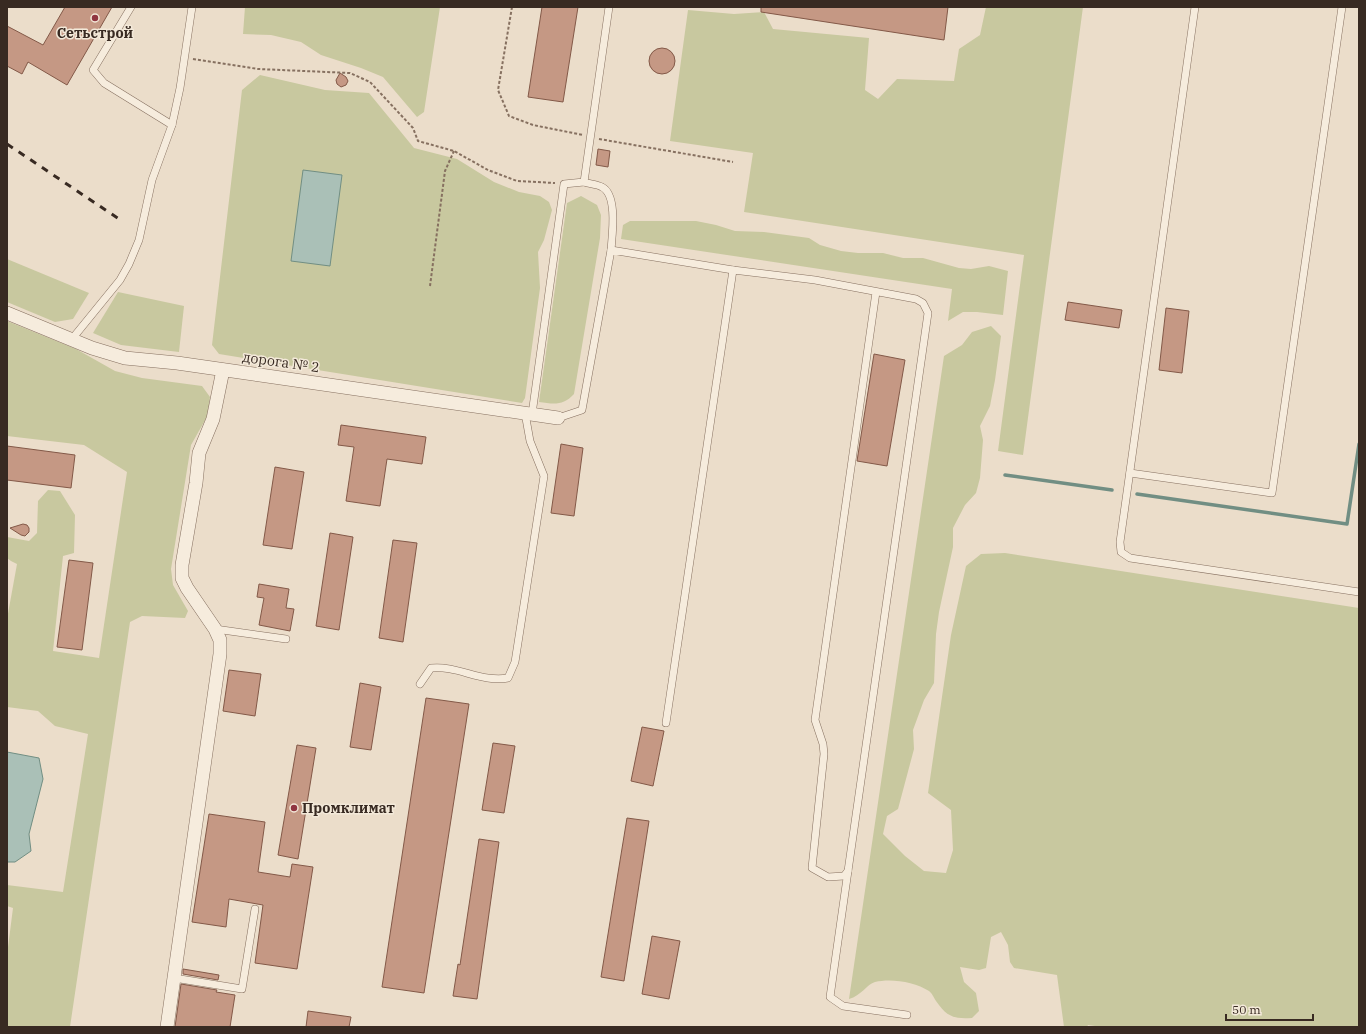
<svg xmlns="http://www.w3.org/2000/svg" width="1366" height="1034" font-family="'IBM Plex Serif',serif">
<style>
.green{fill:#c8c89f}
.water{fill:#aac0b7;stroke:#718e83}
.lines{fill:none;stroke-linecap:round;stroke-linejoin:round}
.stream{stroke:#718e83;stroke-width:3.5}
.building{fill:#c59884;stroke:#835948}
.lane-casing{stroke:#867060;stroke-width:8}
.street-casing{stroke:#867060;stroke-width:14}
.path{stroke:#867060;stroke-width:2;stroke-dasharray:3 2;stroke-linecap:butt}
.lane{stroke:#f6ecdd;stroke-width:7}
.street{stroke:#f6ecdd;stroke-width:13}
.rail{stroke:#382a22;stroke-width:3;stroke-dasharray:7 7;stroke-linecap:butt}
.poi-dot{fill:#903540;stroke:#f3e9d9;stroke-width:1.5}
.labels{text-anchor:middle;stroke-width:3;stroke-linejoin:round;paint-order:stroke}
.poi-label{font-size:14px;font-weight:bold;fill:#382a22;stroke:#f3e9d9}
.street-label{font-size:14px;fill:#382a22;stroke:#f3e9d9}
</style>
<rect width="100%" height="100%" fill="#ebddca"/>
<!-- green -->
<g class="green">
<polygon points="245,7 440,7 424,112 417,117 383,77 361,68 321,55 301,42 271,35 243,34"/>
<polygon points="986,7 1083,7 1023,455 998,451 1024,255 744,212 753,153 670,141 688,10 734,14 764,12 773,29 869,38 865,90 878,99 897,79 954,81 959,49 980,35"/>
<polygon points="260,75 325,90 369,93 414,148 457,159 494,182 519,192 540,196 549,202 552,210 544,240 538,252 540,288 525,398 522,403 219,354 212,345 242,90"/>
<path d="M581,196L597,205L601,215L600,238L574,394C563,406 554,404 539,402L567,203Z"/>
<polygon points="630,221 696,221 716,225 735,231 764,232 809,238 820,245 841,251 858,253 883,253 903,258 923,258 959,268 971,269 989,266 1008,271 1003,315 977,312 963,312 948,321 952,289 621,239 623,225"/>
<polygon points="7,259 89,293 73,319 55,322 7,302"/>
<polygon points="118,292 184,306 179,352 121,345 93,333"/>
<polygon points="7,321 76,349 115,371 142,378 202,386 210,397 208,415 191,445 171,569 173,585 188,611 185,618 142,616 130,622 70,1027 7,1027 7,955 13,908 7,906 7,885 63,892 88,734 55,726 38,711 7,707 7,619 17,564 11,561 7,558 7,537 29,541 37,533 38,501 48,490 60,491 75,515 74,553 63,556 53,651 99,658 127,472 84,445 7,436"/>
<path d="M991,326L1001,336L995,380L990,406L980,426L983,440L980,478L976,493L965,505L953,528V547L939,612L936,634L934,683L924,700L913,730L914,749L898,809L887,816L883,834L905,856L924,871L946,873L953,850L951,810L928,793L951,635L966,566L981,554L1005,553L1359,608V1027H1102L1088,1025L1087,1027H1064L1057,975L1014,968L1010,962L1008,945L1001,932L991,937L986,968L979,970L960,967L964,982L976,993L979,1011L972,1018C954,1019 947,1017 936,1001C934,998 932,993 929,991C915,982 891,978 875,982C867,984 861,996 849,999L944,356L962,345L972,332Z"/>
</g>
<!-- water -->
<g class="water">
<polygon points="303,170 342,175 330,266 291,261"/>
<polygon points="7,752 39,758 43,779 29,834 31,851 15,862 7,862"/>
</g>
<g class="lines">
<!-- stream -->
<g class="stream">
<polyline points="1005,475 1112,490"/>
<polyline points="1137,494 1347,524 1359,444"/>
</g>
</g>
<!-- building -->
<g class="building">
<polygon points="65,7 112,7 67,85 28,62 22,74 7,66 7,26 43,45"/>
<polygon points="542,7 578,7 563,102 528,97"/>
<polygon points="761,7 948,7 944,40 761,12"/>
<circle cx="662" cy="61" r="13"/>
<polygon points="340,73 346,77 348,81 346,85 341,87 337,84 336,80"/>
<polygon points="598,149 610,151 608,167 596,165"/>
<polygon points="1068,302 1122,310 1119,328 1065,320"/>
<polygon points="1166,308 1189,311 1182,373 1159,370"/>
<polygon points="874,354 905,360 887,466 857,461"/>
<polygon points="341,425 426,437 422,464 387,459 380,506 346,501 354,447 338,445"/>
<polygon points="561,444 583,448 574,516 551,513"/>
<polygon points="7,446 75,455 71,488 7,480"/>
<polygon points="275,467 304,472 292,549 263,545"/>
<polygon points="23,524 27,525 29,528 29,532 25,536 21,535 10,528"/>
<polygon points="330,533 353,537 339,630 316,626"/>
<polygon points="393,540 417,543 403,642 379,638"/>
<polygon points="69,560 93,563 82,650 57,647"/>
<polygon points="259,584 289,589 286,608 294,609 290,631 259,625 264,598 257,597"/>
<polygon points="229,670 261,674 255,716 223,711"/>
<polygon points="360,683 381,687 371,750 350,747"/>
<polygon points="426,698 469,704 424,993 382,987"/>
<polygon points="642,727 664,731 653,786 631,781"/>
<polygon points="493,743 515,746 504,813 482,810"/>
<polygon points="297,745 316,748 298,859 278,855"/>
<polygon points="209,814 265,822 258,872 290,877 292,864 313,867 297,969 255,963 263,905 229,899 226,927 192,922"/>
<polygon points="627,818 649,821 624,981 601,977"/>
<polygon points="479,839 499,842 477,999 453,996 458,964 460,965"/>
<polygon points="652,936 680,941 669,999 642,994"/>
<polygon points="183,969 219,975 218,980 183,974"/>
<polygon points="181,984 217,990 216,992 235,995 230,1027 175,1027"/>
<polygon points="308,1011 351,1017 349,1027 306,1027"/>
</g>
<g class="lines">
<defs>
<g id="lane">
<polyline points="131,7 93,70 104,83 172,125"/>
<path d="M609,7L584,182C589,184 597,184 602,187C618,195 612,236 611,250"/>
<polyline points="1195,7 1120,542 1121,552 1130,558 1359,592"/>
<polyline points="72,339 120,280 129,264 139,240 152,180 172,125 180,88 192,7"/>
<polyline points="532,414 564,184 584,182"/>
<polyline points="558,418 582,410 611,250 733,270 815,280 916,299 923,303 928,313 848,871 844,876 828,877 812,868 824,754 823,744 815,720 876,292"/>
<polyline points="1130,473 1272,493 1342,7"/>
<polyline points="215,629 286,639"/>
<path d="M420,684L431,668C457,665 482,683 508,678L515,662L544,476L530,441L525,413"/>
<polyline points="666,723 733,270"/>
<polyline points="848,871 830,997 843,1006 907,1015"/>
<polyline points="174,978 242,989 255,909"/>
</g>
<g id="street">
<polyline points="7,313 92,348 125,358 177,363 558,418"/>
<polyline points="167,1027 220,654 220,640 215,629 187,588 182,578 182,565 196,483 199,453 213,419 223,370"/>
</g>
</defs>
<!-- lane casing -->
<use href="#lane" class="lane-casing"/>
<!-- street casing -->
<use href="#street" class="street-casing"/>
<!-- path -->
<g class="path">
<polyline points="512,7 498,90 509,116 533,125 583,135"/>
<polyline points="193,59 258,69 350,73 370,82 413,128 418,141 454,151 488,170 517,181 555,183"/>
<polyline points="599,139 733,162"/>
<polyline points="430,286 445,171 454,151"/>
</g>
<!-- lane -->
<use href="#lane" class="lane"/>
<!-- street -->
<use href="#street" class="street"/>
<!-- rail -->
<polyline class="rail" points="7,144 119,219"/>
</g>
<!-- markers -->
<g class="poi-dot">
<circle cx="95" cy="18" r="4"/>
<circle cx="294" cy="808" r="4"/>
</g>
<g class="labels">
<!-- poi labels -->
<g class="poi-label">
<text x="95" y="38">Сетьстрой</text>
<text x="302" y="813" text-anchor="start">Промклимат</text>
</g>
<!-- street labels -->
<g class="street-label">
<text transform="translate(281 362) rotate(8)" y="5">дорога № 2</text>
</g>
</g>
<!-- border -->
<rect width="1366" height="1034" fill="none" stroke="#382a22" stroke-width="16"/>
<!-- scale -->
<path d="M1226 1014v6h87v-6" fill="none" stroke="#382a22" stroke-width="2"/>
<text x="1232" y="1014" font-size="12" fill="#382a22" stroke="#f3e9d9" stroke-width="3" paint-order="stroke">50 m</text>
</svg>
